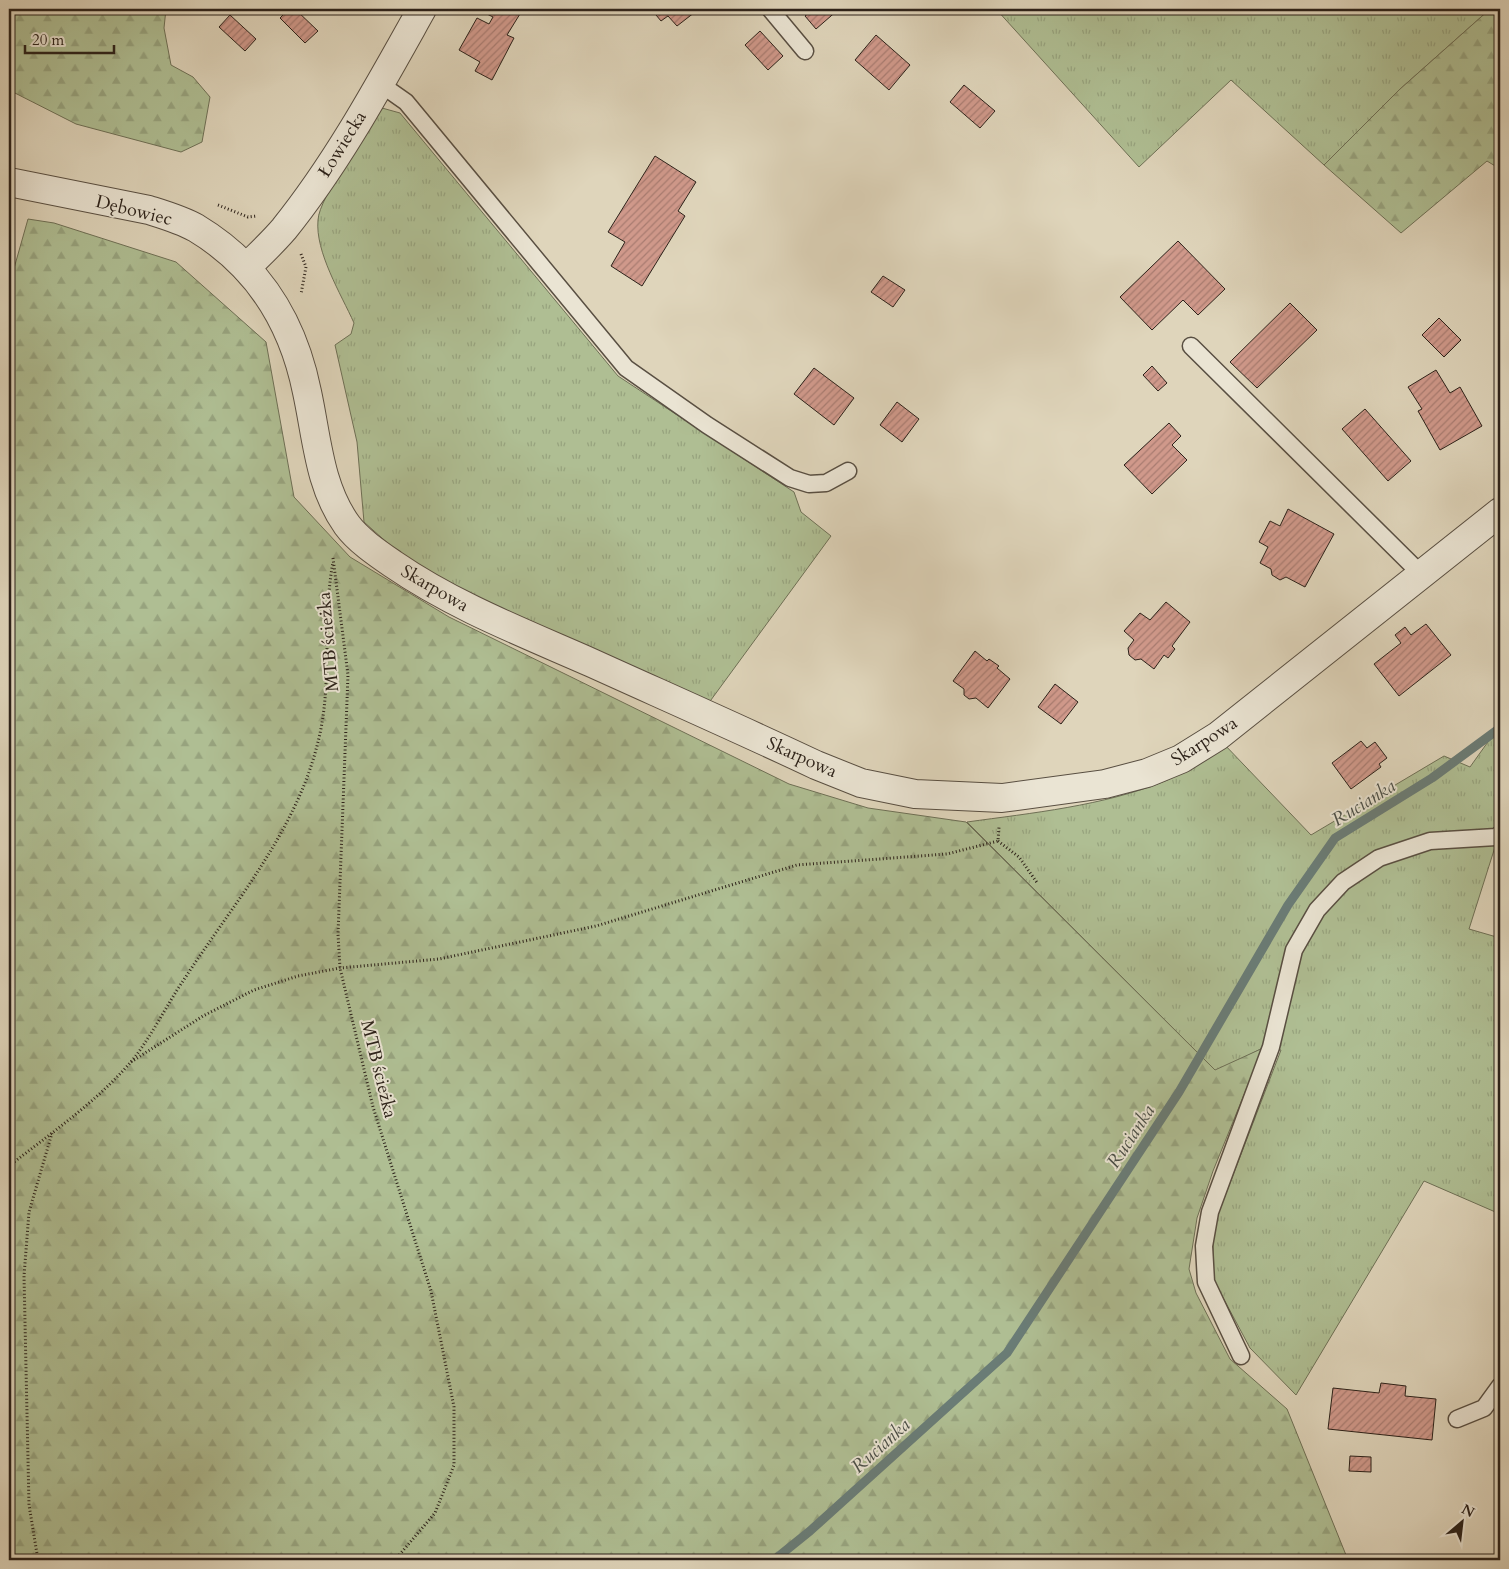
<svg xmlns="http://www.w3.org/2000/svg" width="1509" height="1569" font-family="Cardo,serif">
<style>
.grass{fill:url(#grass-tufts);stroke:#6e7056}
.forest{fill:url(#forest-firs);stroke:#6e7056}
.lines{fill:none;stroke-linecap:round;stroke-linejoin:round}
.stream{stroke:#6a7c76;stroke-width:9}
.building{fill:url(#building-hatch);stroke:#2c221a}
.service-casing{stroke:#594f42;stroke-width:19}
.minor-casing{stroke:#594f42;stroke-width:30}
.path{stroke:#2c221a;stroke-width:3;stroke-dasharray:1 2.5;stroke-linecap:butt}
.service{stroke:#eae4d3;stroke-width:16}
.minor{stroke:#eae4d3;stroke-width:28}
.labels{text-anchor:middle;stroke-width:4;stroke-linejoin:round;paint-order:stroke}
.street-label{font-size:18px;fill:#2c221a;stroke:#eae4d3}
.water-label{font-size:19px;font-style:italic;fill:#4b4f48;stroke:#eae4d3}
</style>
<defs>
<pattern id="grass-tufts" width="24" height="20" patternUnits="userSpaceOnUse" patternTransform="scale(1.25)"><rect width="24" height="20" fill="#afbe93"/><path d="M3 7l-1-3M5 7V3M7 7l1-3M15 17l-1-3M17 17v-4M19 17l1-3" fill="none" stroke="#97a37e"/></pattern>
<pattern id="forest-firs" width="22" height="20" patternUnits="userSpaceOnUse" patternTransform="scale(1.25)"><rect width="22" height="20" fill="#afbe93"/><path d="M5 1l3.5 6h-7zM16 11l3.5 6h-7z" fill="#97a37e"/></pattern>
<pattern id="building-hatch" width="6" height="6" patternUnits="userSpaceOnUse" patternTransform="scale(1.25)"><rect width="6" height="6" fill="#d0998b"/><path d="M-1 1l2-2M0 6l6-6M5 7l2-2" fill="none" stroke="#a97c71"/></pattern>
</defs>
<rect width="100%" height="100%" fill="#dfd5bb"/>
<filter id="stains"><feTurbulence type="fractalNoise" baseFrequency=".004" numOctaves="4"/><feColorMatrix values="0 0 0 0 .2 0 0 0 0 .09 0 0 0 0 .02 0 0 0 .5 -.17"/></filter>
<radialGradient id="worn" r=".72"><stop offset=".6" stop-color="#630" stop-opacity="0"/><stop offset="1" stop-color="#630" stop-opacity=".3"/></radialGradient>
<!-- grass -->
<g class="grass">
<polygon points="996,9 1490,9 1399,90 1324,165 1231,80 1139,167"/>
<path d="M382,108L400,113L618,376L794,492L801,512L831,536L708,704L456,589L410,563L364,522L357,442L335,345L351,334L354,323C341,294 315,252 318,220C319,197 368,131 382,108Z"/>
<path d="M1500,725V825L1496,829L1495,847L1469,929L1500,938V1214L1424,1181L1296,1395L1250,1348L1213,1279V1243L1218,1214L1281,1050L1263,1048L1216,1071L967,822C1032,813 1103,806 1165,781C1185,773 1205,755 1223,743L1311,835L1444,756L1470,767Z"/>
</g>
<!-- forest -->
<g class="forest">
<polygon points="9,9 166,9 164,28 171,65 193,77 210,97 202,142 181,152 76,124 9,90"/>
<polygon points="1490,9 1500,9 1500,169 1487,161 1401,233 1324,165 1399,90"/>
<polygon points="28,219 54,223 176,262 266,342 294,497 350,557 449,617 789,784 868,808 966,822 1215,1070 1263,1048 1213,1171 1197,1218 1189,1269 1196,1293 1230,1359 1287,1409 1348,1560 9,1560 9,286"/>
</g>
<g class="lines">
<!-- stream -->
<polyline class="stream" points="774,1560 810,1531 1007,1353 1179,1092 1288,905 1335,838 1432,778 1500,728"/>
</g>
<!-- building -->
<g class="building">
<polygon points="289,9 295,9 318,31 305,43 280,18"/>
<polygon points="477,9 523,9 507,35 514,38 492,80 475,71 480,62 459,50 477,18 489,24 493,17"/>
<polygon points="651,9 699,9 677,26 668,16 661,21"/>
<polygon points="814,9 839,9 816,29 805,16"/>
<polygon points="230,15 256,39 245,51 219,27"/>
<polygon points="760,31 783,56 768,70 745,45"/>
<polygon points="876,35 910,65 889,90 855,60"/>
<polygon points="964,85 995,111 980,128 950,102"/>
<polygon points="655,156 696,182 678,211 685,216 642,286 611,266 625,242 608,232"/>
<polygon points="1178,241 1225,289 1198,315 1183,300 1152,330 1120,297"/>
<polygon points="883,276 905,290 893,307 871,292"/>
<polygon points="1290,303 1317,330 1257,388 1230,362"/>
<polygon points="1439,318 1461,340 1444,357 1422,335"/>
<polygon points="1152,366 1167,383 1158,391 1143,375"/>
<polygon points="814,368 854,398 834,425 794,394"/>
<polygon points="1436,370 1450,393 1460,387 1482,426 1440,450 1418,411 1422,409 1408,387"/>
<polygon points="897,402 919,419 902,442 880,425"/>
<polygon points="1365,409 1411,461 1388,481 1342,429"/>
<polygon points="1169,423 1181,436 1172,445 1187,460 1152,494 1124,465"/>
<polygon points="1288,509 1334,534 1305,587 1286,577 1280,580 1272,575 1271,569 1260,563 1268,547 1259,542 1270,521 1280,526"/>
<polygon points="1166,602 1190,622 1172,646 1175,649 1168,658 1164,655 1154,669 1141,659 1135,660 1129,655 1128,648 1134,640 1124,631 1140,613 1150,620"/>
<polygon points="1426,624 1451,655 1399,696 1374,664 1401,643 1395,635 1405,627 1411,635"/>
<polygon points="975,651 987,661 989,659 999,666 997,668 1010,679 988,708 976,698 969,699 964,695 964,689 953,681"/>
<polygon points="1055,684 1078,702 1061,724 1038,707"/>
<polygon points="1361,741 1367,748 1375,742 1387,758 1379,764 1381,767 1351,789 1332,763"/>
<polygon points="1381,1383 1406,1386 1405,1396 1436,1399 1432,1440 1328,1429 1333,1388 1379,1393"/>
<polygon points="1350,1456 1371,1457 1371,1472 1349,1471"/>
</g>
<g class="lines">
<defs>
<g id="service">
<polyline points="770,9 805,51"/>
<polyline points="379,83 406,102 626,368 707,425 790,478 809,484 826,483 848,471"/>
<polyline points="1191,346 1421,574"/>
<polyline points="1241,1356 1206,1282 1204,1246 1210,1212 1271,1047 1294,950 1317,910 1343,882 1379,858 1430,841 1496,837 1500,834"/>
<polyline points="1457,1419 1484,1408 1500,1386"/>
</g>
<g id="minor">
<path d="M9,182L149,210C165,215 182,220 196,228C259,266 293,322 307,392C317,438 319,486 347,525C358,540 377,553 393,564C454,606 524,633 592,663C667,697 742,730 816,765L861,783L915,794L1002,798L1105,784L1147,773L1181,759L1218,736L1500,512"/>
<path d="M246,268C259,255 272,243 284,229C338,162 380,84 422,9"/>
</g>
</defs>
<!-- service casing -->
<use href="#service" class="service-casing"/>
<!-- minor casing -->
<use href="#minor" class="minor-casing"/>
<!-- path -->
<g class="path">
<polyline points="218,205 248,217 257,216"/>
<polyline points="301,254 306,267 301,294"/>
<polyline points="333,558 348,675 338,934 340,968 373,1107 431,1291 454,1407 454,1465 435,1513 395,1560"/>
<polyline points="998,841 1019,857 1038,884"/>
<polyline points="131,1062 203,1016 254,990 298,976 340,968 439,959 596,926 797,865 947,854 998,841 999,827"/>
<path d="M9,1166C50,1134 95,1103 130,1063C149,1041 166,1006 183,981C233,904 296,832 318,742C333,683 322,621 333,562"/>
<polyline points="38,1560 29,1505 24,1276 29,1212 52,1133"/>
</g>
<!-- service -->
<use href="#service" class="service"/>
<!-- minor -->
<use href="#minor" class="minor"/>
</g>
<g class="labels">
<!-- street labels -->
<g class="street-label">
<text transform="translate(342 144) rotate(-58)" y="6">Łowiecka</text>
<text transform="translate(134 210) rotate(14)" y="6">Dębowiec</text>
<text transform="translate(435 588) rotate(30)" y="6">Skarpowa</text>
<text transform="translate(328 642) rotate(-95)" y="6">MTB ścieżka</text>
<text transform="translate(1204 741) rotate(-33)" y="6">Skarpowa</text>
<text transform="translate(802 757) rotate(24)" y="6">Skarpowa</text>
<text transform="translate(379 1069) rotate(76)" y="6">MTB ścieżka</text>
</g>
<!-- water labels -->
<g class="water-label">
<text transform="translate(1363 802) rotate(-32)" y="7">Rucianka</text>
<text transform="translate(1130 1136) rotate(-57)" y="7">Rucianka</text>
<text transform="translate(880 1445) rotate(-42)" y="7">Rucianka</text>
</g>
</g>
<!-- margin -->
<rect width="1509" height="1569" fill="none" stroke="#dfd5bb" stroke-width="30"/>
<rect x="10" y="10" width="1489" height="1549" fill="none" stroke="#2c221a" stroke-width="2.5"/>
<rect x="15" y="15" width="1479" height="1539" fill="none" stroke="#2c221a"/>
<!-- north arrow -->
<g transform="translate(1462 1522) rotate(28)" stroke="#eae4d3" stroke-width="4" paint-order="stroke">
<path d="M0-4L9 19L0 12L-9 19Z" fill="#2c221a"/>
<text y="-8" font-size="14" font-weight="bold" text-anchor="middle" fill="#2c221a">N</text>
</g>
<!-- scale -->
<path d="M25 45v8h89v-8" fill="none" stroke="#2c221a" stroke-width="2.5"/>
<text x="32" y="45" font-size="15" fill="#2c221a" stroke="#eae4d3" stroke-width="4" paint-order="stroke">20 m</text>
<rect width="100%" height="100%" filter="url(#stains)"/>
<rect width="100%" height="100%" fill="url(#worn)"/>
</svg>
